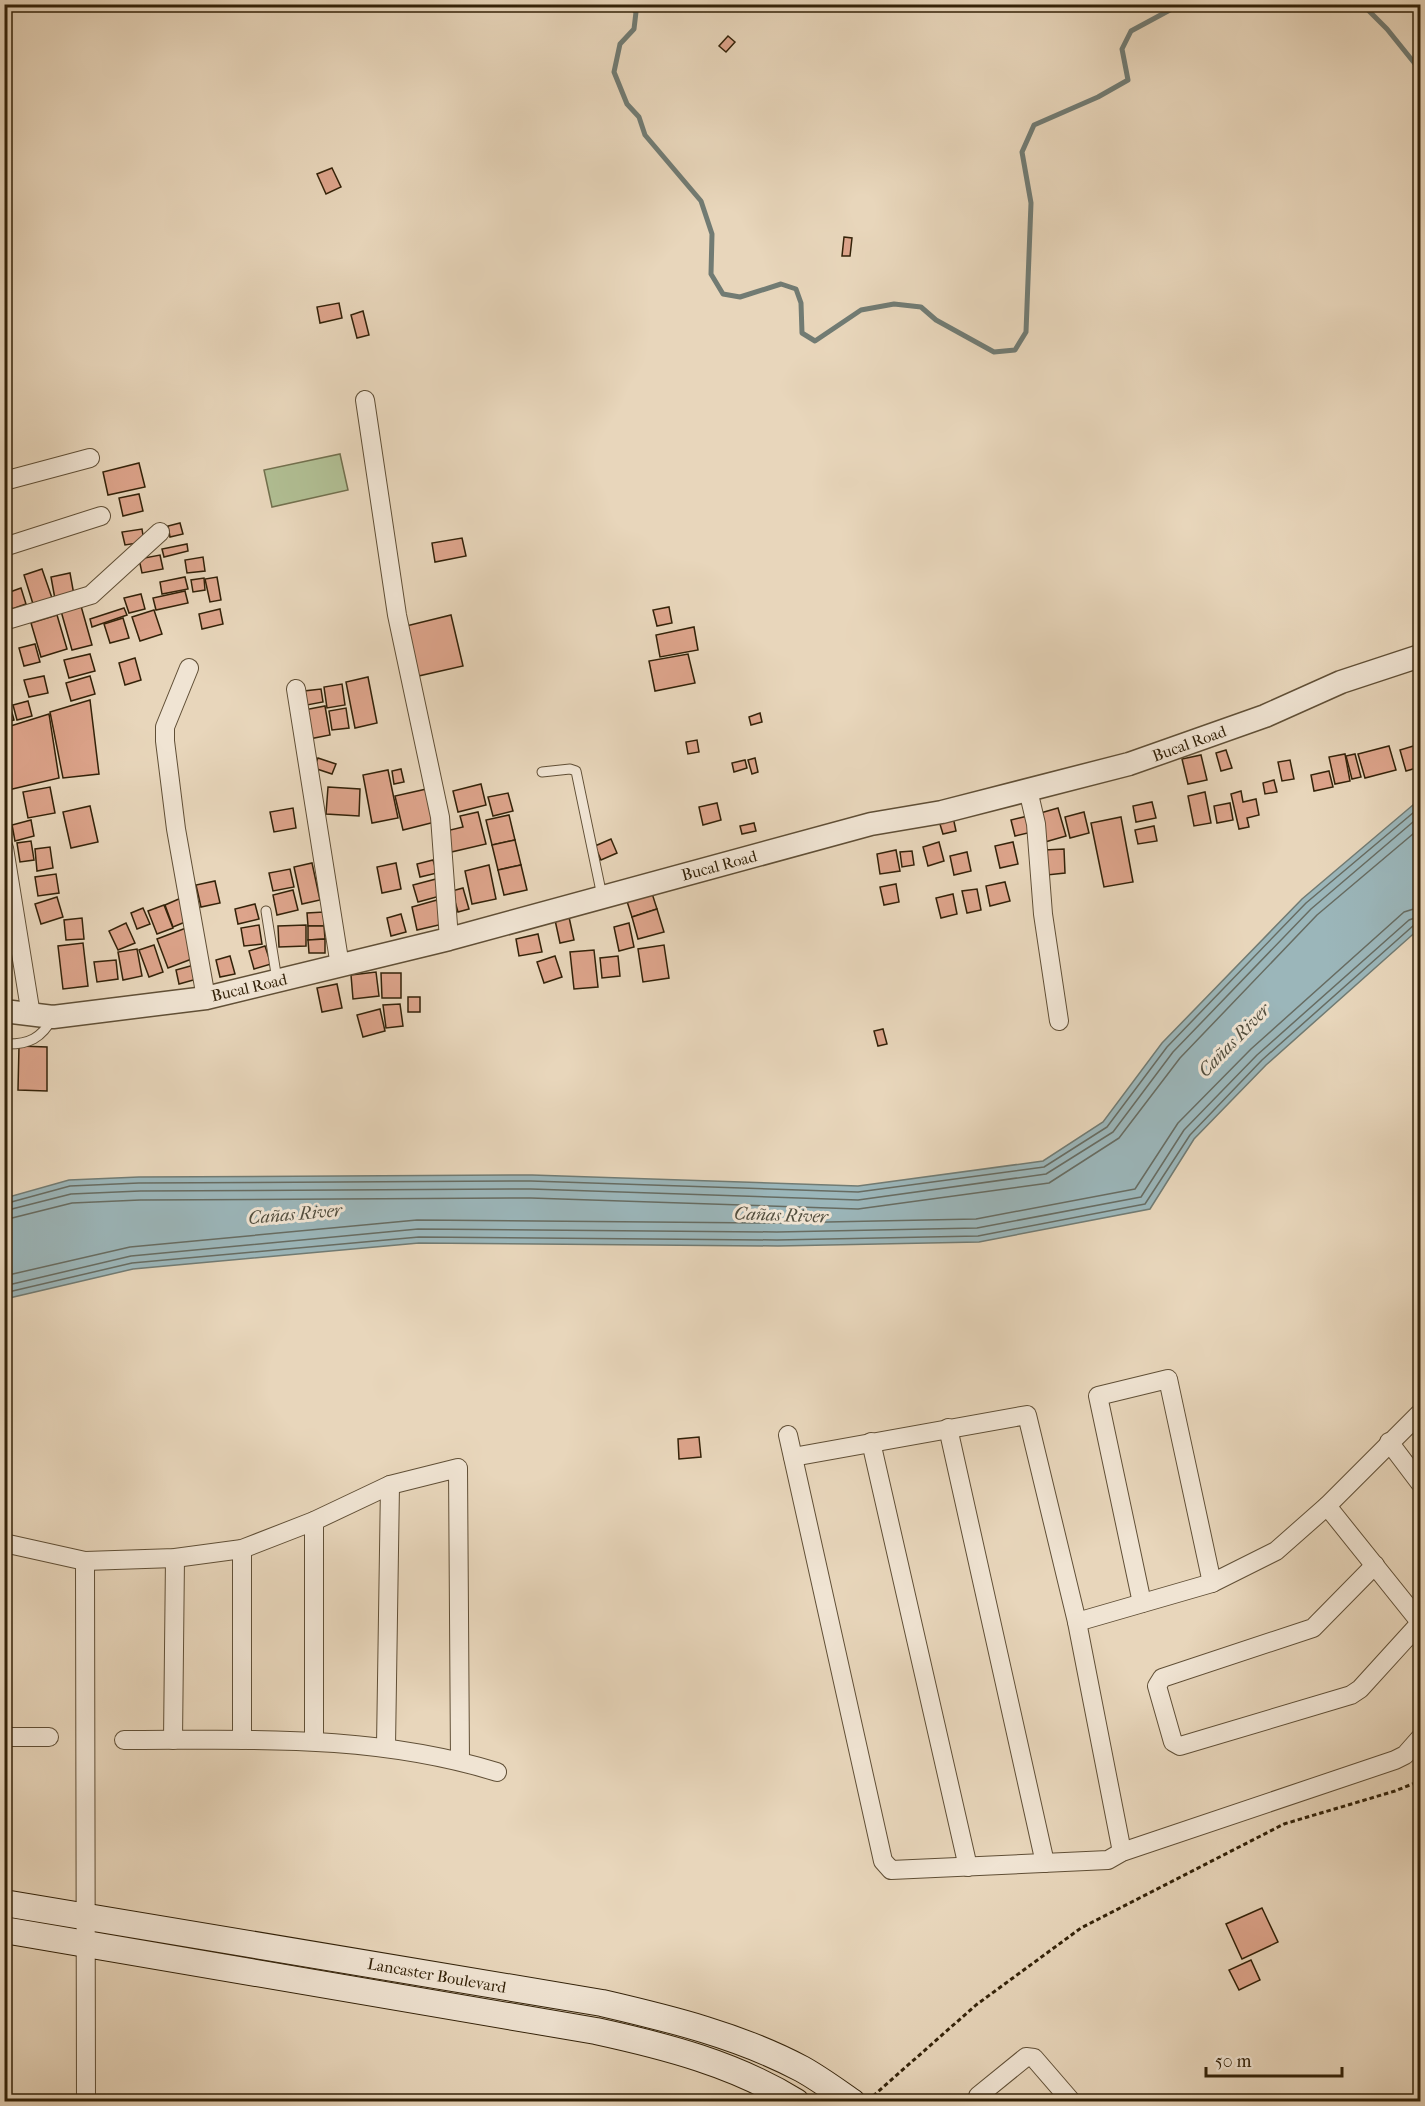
<svg xmlns="http://www.w3.org/2000/svg" width="1425" height="2106" font-family="'IM FELL French Canon',serif">
<style>
.green{fill:#b1bf94;stroke:#72704e;stroke-width:1.5}
.water{fill:#9bb6ba;stroke:#717b73;stroke-width:1.5}
.lines{fill:none;stroke-linecap:round;stroke-linejoin:round}
.shore{stroke:#676c62;stroke-width:1.5}
.stream{stroke:#717b73;stroke-width:5}
.building{fill:#dda48b;stroke:#332209;stroke-width:1.5}
.service-casing{stroke:#604f36;stroke-width:11}
.minor-casing{stroke:#604f36;stroke-width:20}
.tertiary-casing{stroke:#604f36;stroke-width:25}
.secondary-casing{stroke:#332209;stroke-width:28}
.path{stroke:#332209;stroke-width:3;stroke-dasharray:4.5 3;stroke-linecap:butt}
.service{stroke:#f0e4d3;stroke-width:9}
.minor{stroke:#f0e4d3;stroke-width:18}
.tertiary{stroke:#f0e4d3;stroke-width:22}
.secondary{stroke:#f0e4d3;stroke-width:26}
.labels{text-anchor:middle;stroke-width:6;stroke-linejoin:round;paint-order:stroke}
.street-label{font-size:16px;fill:#332209;stroke:#f0e4d3}
.water-label{font-size:18px;font-style:italic;fill:#524e3e;stroke:#f0e4d3}
</style>
<rect width="100%" height="100%" fill="#e8d6bb"/>
<filter id="stains"><feTurbulence type="fractalNoise" baseFrequency=".00333" numOctaves="4"/><feColorMatrix values="0 0 0 0 .2 0 0 0 0 .09 0 0 0 0 .02 0 0 0 .5 -.17"/></filter>
<radialGradient id="worn" r=".72"><stop offset=".6" stop-color="#630" stop-opacity="0"/><stop offset="1" stop-color="#630" stop-opacity=".3"/></radialGradient>
<!-- green -->
<polygon class="green" points="340,454 348,490 272,507 264,470"/>
<!-- water -->
<polygon class="water" points="1420,799 1420,928 1266,1065 1194,1139 1150,1209 979,1242 778,1246 419,1243 133,1269 5,1299 5,1198 69,1180 139,1177 532,1175 858,1186 1043,1161 1103,1122 1162,1043 1302,899"/>
<g class="lines">
<!-- shore -->
<g class="shore">
<polyline points="4,1204 70,1186 139,1183 531,1181 858,1192 1044,1167 1107,1127 1167,1047 1306,903 1420,807"/>
<polyline points="4,1211 71,1194 140,1191 531,1189 858,1200 1046,1174 1113,1132 1173,1052 1311,909 1420,816"/>
<polyline points="4,1220 72,1203 140,1200 531,1198 858,1209 1049,1183 1119,1138 1180,1058 1317,915 1420,828"/>
<polyline points="4,1276 130,1247 417,1220 777,1223 976,1219 1135,1189 1178,1123 1251,1049 1404,912 1420,907"/>
<polyline points="4,1286 131,1256 418,1229 777,1232 977,1228 1141,1197 1184,1130 1257,1055 1409,920 1420,916"/>
<polyline points="4,1293 132,1263 419,1237 777,1240 978,1236 1145,1204 1190,1135 1262,1060 1414,925 1420,924"/>
</g>
<!-- stream -->
<g class="stream">
<polyline points="627,4 636,12 634,29 620,44 614,72 627,104 639,117 645,135 701,201 712,234 711,274 723,294 740,297 781,284 796,289 801,303 802,333 815,341 861,310 894,304 921,307 936,320 994,352 1015,350 1026,332 1031,203 1022,152 1034,125 1098,97 1128,80 1122,49 1131,31 1181,4"/>
<polyline points="1362,4 1387,29 1420,70"/>
</g>
</g>
<!-- building -->
<g class="building">
<polygon points="728,36 735,42 726,52 719,46"/>
<polygon points="332,168 341,187 326,194 317,174"/>
<polygon points="844,237 852,238 850,256 842,256"/>
<polygon points="339,303 342,318 320,323 317,307"/>
<polygon points="363,311 369,335 357,338 351,315"/>
<polygon points="139,463 145,487 108,495 103,472"/>
<polygon points="139,494 143,511 123,516 119,498"/>
<polygon points="180,523 183,534 170,537 168,526"/>
<polygon points="142,529 144,542 125,545 122,532"/>
<polygon points="462,538 466,556 435,562 432,543"/>
<polygon points="187,544 188,551 164,557 162,549"/>
<polygon points="160,555 163,569 142,573 139,559"/>
<polygon points="203,557 205,571 187,573 185,560"/>
<polygon points="42,569 52,598 33,604 24,575"/>
<polygon points="70,573 74,595 55,599 51,577"/>
<polygon points="185,577 188,589 162,594 160,582"/>
<polygon points="217,577 221,600 210,602 205,579"/>
<polygon points="204,578 205,590 193,592 191,580"/>
<polygon points="21,588 26,604 12,609 7,593"/>
<polygon points="185,591 188,603 156,610 153,598"/>
<polygon points="141,594 145,609 129,613 124,598"/>
<polygon points="81,606 92,645 72,650 61,611"/>
<polygon points="669,607 672,623 657,626 653,610"/>
<polygon points="124,608 127,615 92,627 90,619"/>
<polygon points="220,609 223,624 202,629 199,614"/>
<polygon points="154,610 162,634 140,641 132,617"/>
<polygon points="57,615 67,649 41,657 31,623"/>
<polygon points="451,615 463,666 414,677 402,627"/>
<polygon points="123,618 129,638 110,643 104,624"/>
<polygon points="694,627 698,650 660,657 656,635"/>
<polygon points="35,644 40,662 24,666 19,648"/>
<polygon points="90,654 95,671 69,678 64,660"/>
<polygon points="688,654 695,683 655,691 649,661"/>
<polygon points="135,658 141,680 125,685 119,663"/>
<polygon points="44,676 48,693 29,697 24,680"/>
<polygon points="90,676 95,694 71,701 66,683"/>
<polygon points="368,677 377,723 355,728 346,682"/>
<polygon points="342,684 345,705 327,708 324,687"/>
<polygon points="321,689 323,702 307,705 304,691"/>
<polygon points="4,694 7,694 14,720 4,723"/>
<polygon points="90,700 99,774 63,778 50,712"/>
<polygon points="28,701 32,716 17,720 13,705"/>
<polygon points="325,706 330,735 309,739 304,710"/>
<polygon points="346,708 349,728 332,730 329,711"/>
<polygon points="760,713 762,722 751,725 749,717"/>
<polygon points="49,714 59,778 4,791 4,728"/>
<polygon points="697,740 699,752 688,754 686,742"/>
<polygon points="1420,744 1420,767 1406,771 1400,750"/>
<polygon points="1389,746 1396,770 1365,778 1358,754"/>
<polygon points="1226,750 1232,768 1221,771 1216,753"/>
<polygon points="1345,754 1350,781 1335,784 1329,757"/>
<polygon points="1355,754 1361,777 1352,779 1346,756"/>
<polygon points="1201,755 1207,780 1188,784 1182,759"/>
<polygon points="318,758 336,764 332,774 314,768"/>
<polygon points="755,758 758,772 752,774 748,760"/>
<polygon points="745,760 747,768 734,772 732,763"/>
<polygon points="1290,760 1294,779 1282,781 1278,762"/>
<polygon points="401,769 404,782 394,784 392,771"/>
<polygon points="388,770 398,818 372,823 363,775"/>
<polygon points="1329,771 1333,787 1314,791 1311,775"/>
<polygon points="1274,780 1277,792 1265,794 1263,783"/>
<polygon points="481,784 486,805 458,812 453,791"/>
<polygon points="50,787 55,813 28,818 23,792"/>
<polygon points="328,787 360,789 359,816 326,814"/>
<polygon points="431,788 439,821 403,830 395,796"/>
<polygon points="1241,791 1243,802 1256,799 1259,815 1247,818 1249,827 1239,829 1231,794"/>
<polygon points="1205,792 1211,823 1194,826 1188,796"/>
<polygon points="508,793 513,811 493,816 488,797"/>
<polygon points="1152,802 1156,818 1136,822 1133,806"/>
<polygon points="717,803 721,820 703,825 699,807"/>
<polygon points="1230,803 1233,820 1217,823 1214,806"/>
<polygon points="90,806 98,842 71,848 63,812"/>
<polygon points="293,808 296,828 274,832 270,812"/>
<polygon points="1058,808 1066,836 1045,842 1037,814"/>
<polygon points="478,812 486,844 447,853 442,832 463,827 460,816"/>
<polygon points="1084,812 1089,833 1070,838 1065,817"/>
<polygon points="509,815 515,840 492,845 486,820"/>
<polygon points="1028,816 1032,832 1015,836 1011,820"/>
<polygon points="953,817 956,831 943,834 939,821"/>
<polygon points="1121,817 1133,882 1104,887 1091,823"/>
<polygon points="31,820 34,836 15,841 12,825"/>
<polygon points="754,823 756,831 742,834 740,826"/>
<polygon points="1154,826 1157,841 1138,844 1135,830"/>
<polygon points="611,839 617,853 601,860 595,846"/>
<polygon points="515,840 521,865 498,870 492,845"/>
<polygon points="31,841 34,860 20,862 17,843"/>
<polygon points="939,842 944,861 928,866 923,847"/>
<polygon points="1013,842 1018,864 1000,868 995,846"/>
<polygon points="50,847 53,868 37,871 35,849"/>
<polygon points="1064,849 1065,873 1047,875 1045,850"/>
<polygon points="896,850 900,871 880,874 877,854"/>
<polygon points="912,851 914,865 902,867 900,852"/>
<polygon points="967,852 971,871 954,875 950,856"/>
<polygon points="433,860 437,873 420,877 417,864"/>
<polygon points="312,863 320,900 302,904 294,867"/>
<polygon points="396,863 401,889 382,893 377,867"/>
<polygon points="489,865 496,899 472,904 465,871"/>
<polygon points="521,865 527,890 504,895 498,870"/>
<polygon points="290,869 294,887 273,891 269,873"/>
<polygon points="56,874 59,893 38,896 35,877"/>
<polygon points="436,879 440,896 418,902 413,885"/>
<polygon points="215,881 220,903 201,907 196,885"/>
<polygon points="1005,882 1010,901 990,906 986,886"/>
<polygon points="896,884 899,902 884,905 880,887"/>
<polygon points="650,887 657,909 632,917 625,895"/>
<polygon points="463,888 469,909 458,912 452,891"/>
<polygon points="977,889 981,910 967,913 962,891"/>
<polygon points="293,890 298,910 277,915 273,895"/>
<polygon points="953,894 957,914 941,918 936,898"/>
<polygon points="57,897 63,917 41,924 35,904"/>
<polygon points="181,898 190,920 173,927 165,905"/>
<polygon points="437,900 443,924 417,930 412,907"/>
<polygon points="255,904 259,919 238,924 235,909"/>
<polygon points="164,905 173,928 157,934 148,911"/>
<polygon points="143,908 150,924 137,929 131,913"/>
<polygon points="657,909 664,932 638,939 632,917"/>
<polygon points="324,912 324,926 308,926 307,913"/>
<polygon points="401,914 406,932 391,936 387,918"/>
<polygon points="569,917 574,940 560,943 555,920"/>
<polygon points="82,918 84,939 66,940 64,920"/>
<polygon points="126,923 135,943 118,950 109,931"/>
<polygon points="629,923 634,947 619,951 614,927"/>
<polygon points="259,925 262,944 244,946 241,928"/>
<polygon points="306,925 306,946 279,947 278,926"/>
<polygon points="308,926 324,926 325,939 308,940"/>
<polygon points="186,928 197,957 168,968 157,939"/>
<polygon points="538,934 542,952 519,956 516,939"/>
<polygon points="325,939 325,953 309,953 308,940"/>
<polygon points="83,943 88,986 63,989 58,946"/>
<polygon points="154,945 163,972 149,977 139,950"/>
<polygon points="664,945 669,978 643,982 638,949"/>
<polygon points="265,946 271,964 254,969 249,951"/>
<polygon points="137,949 142,976 123,980 118,952"/>
<polygon points="594,950 598,987 574,989 570,952"/>
<polygon points="230,956 235,974 220,977 216,960"/>
<polygon points="555,956 562,977 544,983 537,962"/>
<polygon points="618,956 620,976 602,978 600,958"/>
<polygon points="116,960 118,979 97,982 94,962"/>
<polygon points="194,965 197,979 179,984 176,970"/>
<polygon points="376,972 379,996 353,999 351,975"/>
<polygon points="381,973 401,973 401,998 382,998"/>
<polygon points="337,984 342,1008 322,1012 317,988"/>
<rect x="408" y="997" width="12" height="15"/>
<polygon points="400,1004 403,1026 386,1028 383,1005"/>
<polygon points="380,1009 385,1031 363,1037 357,1015"/>
<polygon points="883,1029 887,1044 878,1046 874,1031"/>
<polygon points="19,1046 47,1047 47,1091 18,1090"/>
<polygon points="4,1060 7,1060 10,1097 4,1097"/>
<polygon points="699,1437 701,1457 679,1459 678,1439"/>
<polygon points="1262,1908 1278,1942 1242,1959 1226,1924"/>
<polygon points="1251,1960 1260,1980 1239,1990 1229,1970"/>
</g>
<g class="lines">
<defs>
<g id="service">
<polyline points="542,772 570,769 576,771 602,896"/>
<polyline points="266,911 277,980"/>
<path d="M4,1044C29,1045 42,1038 53,1017"/>
</g>
<g id="minor">
<polyline points="365,400 397,615 440,817 449,939"/>
<polyline points="4,481 90,458"/>
<polyline points="4,547 101,516"/>
<polyline points="4,621 91,595 160,532"/>
<polyline points="189,668 165,727 165,741 176,829 206,998"/>
<polyline points="296,689 340,966"/>
<polyline points="1028,790 1036,824 1043,914 1059,1021"/>
<polyline points="4,848 31,1015"/>
<polyline points="948,1428 1045,1863"/>
<polyline points="788,1435 883,1861 891,1870 1108,1860 1122,1852 1395,1760 1405,1755 1420,1738"/>
<polyline points="871,1442 968,1867"/>
<polyline points="1389,1442 1420,1483"/>
<polyline points="793,1457 1027,1415 1077,1622 1122,1852"/>
<polyline points="1327,1506 1420,1622"/>
<polyline points="4,1543 85,1561 175,1558 242,1549 314,1521 390,1485 458,1468 460,1761"/>
<polyline points="85,1561 86,2102"/>
<polyline points="1375,1565 1313,1628 1162,1678 1157,1686 1173,1742 1180,1746 1351,1695 1360,1689 1420,1623"/>
<polyline points="1142,1603 1098,1396 1168,1379 1212,1583"/>
<polyline points="1077,1622 1212,1583 1276,1551 1327,1506 1420,1413"/>
<polyline points="4,1737 49,1737"/>
<path d="M124,1740C252,1740 374,1734 497,1772"/>
<polyline points="173,1740 175,1558"/>
<polyline points="242,1740 242,1549"/>
<polyline points="314,1740 314,1521"/>
<polyline points="386,1746 390,1485"/>
<polyline points="977,2102 978,2096 1026,2057 1034,2058 1072,2102"/>
</g>
<polyline id="tertiary" points="4,1011 53,1017 206,998 449,939 871,824 942,812 1129,764 1265,716 1341,682 1420,656"/>
<g id="secondary">
<path d="M4,1903L602,2003C671,2019 740,2036 802,2069C820,2079 836,2091 852,2102"/>
<path d="M4,1930L596,2031C665,2046 735,2064 796,2102"/>
</g>
</defs>
<!-- service casing -->
<use href="#service" class="service-casing"/>
<!-- minor casing -->
<use href="#minor" class="minor-casing"/>
<!-- tertiary casing -->
<use href="#tertiary" class="tertiary-casing"/>
<!-- secondary casing -->
<use href="#secondary" class="secondary-casing"/>
<!-- path -->
<polyline class="path" points="873,2096 976,2005 1081,1928 1284,1824 1395,1791 1420,1781"/>
<!-- service -->
<use href="#service" class="service"/>
<!-- minor -->
<use href="#minor" class="minor"/>
<!-- tertiary -->
<use href="#tertiary" class="tertiary"/>
<!-- secondary -->
<use href="#secondary" class="secondary"/>
</g>
<g class="labels">
<!-- street labels -->
<g class="street-label">
<text transform="translate(1189 743) rotate(-20)" y="6">Bucal Road</text>
<text transform="translate(719 865) rotate(-15)" y="6">Bucal Road</text>
<text transform="translate(249 987) rotate(-13)" y="6">Bucal Road</text>
<text transform="translate(437 1975) rotate(10)" y="6">Lancaster Boulevard</text>
</g>
<!-- water labels -->
<g class="water-label">
<text transform="translate(1234 1040) rotate(-46)" y="6">Cañas River</text>
<text transform="translate(295 1214) rotate(-5)" y="6">Cañas River</text>
<text transform="translate(781 1215) rotate(2)" y="6">Cañas River</text>
</g>
</g>
<!-- margin -->
<rect width="1425" height="2106" fill="none" stroke="#e8d6bb" stroke-width="24"/>
<rect x="6" y="6" width="1413" height="2094" fill="none" stroke="#332209" stroke-width="3"/>
<rect x="12" y="12" width="1401" height="2082" fill="none" stroke="#332209" stroke-width="1.5"/>
<!-- scale -->
<path d="M1206 2067v9h136v-9" fill="none" stroke="#332209" stroke-width="3"/>
<text x="1215" y="2067" font-size="18" fill="#332209" stroke="#f0e4d3" stroke-width="4.5" paint-order="stroke">50 m</text>
<rect width="100%" height="100%" filter="url(#stains)"/>
<rect width="100%" height="100%" fill="url(#worn)"/>
</svg>
